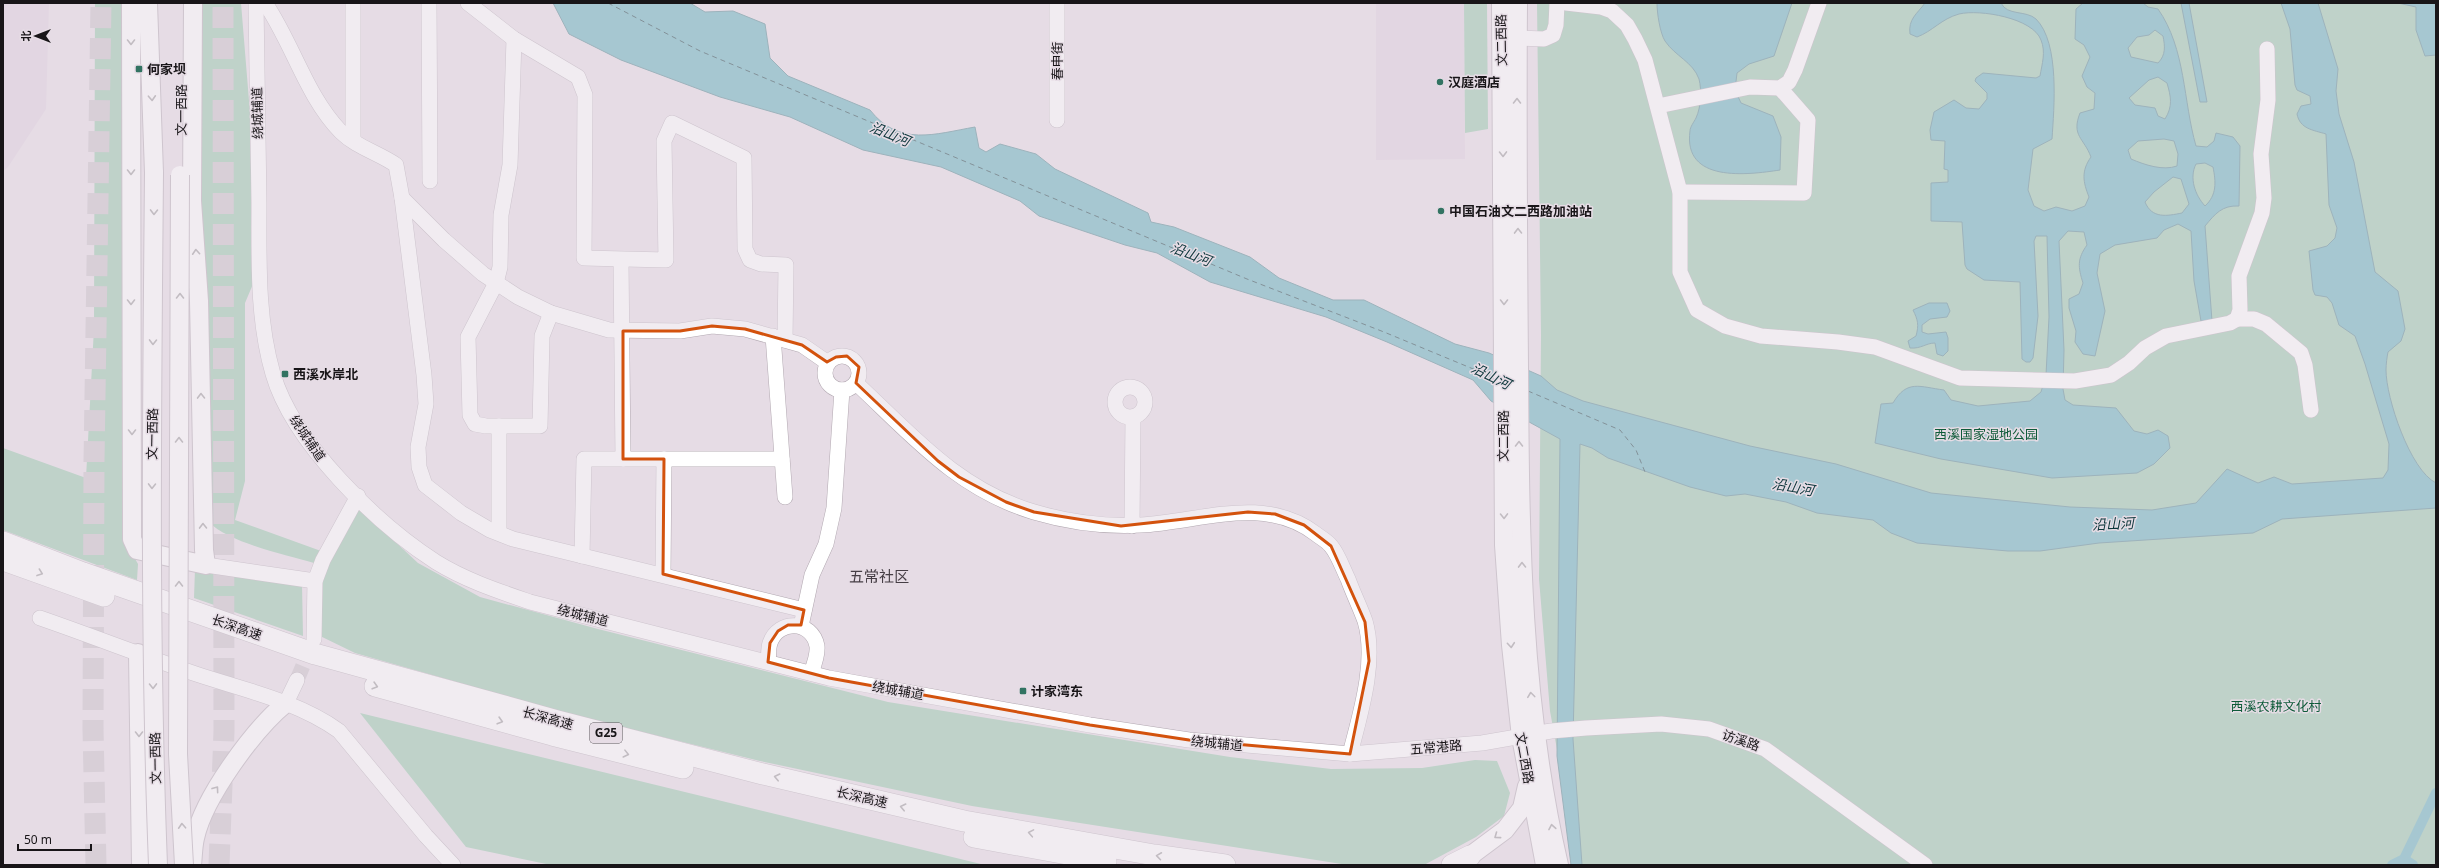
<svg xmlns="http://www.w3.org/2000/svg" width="2439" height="868" font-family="'Noto Sans','Noto Sans SC',sans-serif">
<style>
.built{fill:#decedd}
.green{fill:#90c5a6}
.water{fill:#59aeb9;stroke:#468089;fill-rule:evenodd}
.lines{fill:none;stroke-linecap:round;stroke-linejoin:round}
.canal{stroke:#59aeb9;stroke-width:10}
.ferry{stroke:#0c363b;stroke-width:1;stroke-dasharray:5 4;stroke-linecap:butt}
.minor-tunnel{stroke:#c7bec6;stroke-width:15;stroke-dasharray:15 8;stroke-linecap:butt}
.highway-tunnel{stroke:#c7bec6;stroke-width:21;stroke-dasharray:21 10;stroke-linecap:butt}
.minor-casing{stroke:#b2a8b1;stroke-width:16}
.major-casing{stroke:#b2a8b1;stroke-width:20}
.highway-casing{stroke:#b2a8b1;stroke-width:22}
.minor{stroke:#fff;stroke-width:15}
.major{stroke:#fff;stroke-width:18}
.highway{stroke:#fff;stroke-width:21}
.major-bridge-casing{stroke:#b2a8b1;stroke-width:20;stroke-linecap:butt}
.major-bridge{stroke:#fff;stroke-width:18}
.oneway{stroke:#979697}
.marked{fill:none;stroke:#d3520d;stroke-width:3;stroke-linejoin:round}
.poi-dot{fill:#327362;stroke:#e6dce5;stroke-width:1.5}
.labels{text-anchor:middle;stroke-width:3;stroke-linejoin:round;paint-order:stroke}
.shield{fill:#e6dce5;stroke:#565156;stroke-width:1}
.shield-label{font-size:12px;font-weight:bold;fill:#181518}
.street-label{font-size:13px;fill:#181518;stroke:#e6dce5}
.poi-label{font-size:13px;font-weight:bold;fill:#181518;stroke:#e6dce5;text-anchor:start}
.park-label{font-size:13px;fill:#0e5b39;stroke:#e6dce5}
.water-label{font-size:14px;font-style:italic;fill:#0c363b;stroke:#e6dce5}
.quarter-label{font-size:15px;fill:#463e45;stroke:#e6dce5}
</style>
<rect width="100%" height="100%" fill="#e6dce5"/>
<!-- built -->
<g class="built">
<polygon points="3,3 49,3 46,109 8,167 3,171"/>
<polygon points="1376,3 1464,3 1465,159 1376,160"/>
</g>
<!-- green -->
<g class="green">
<polygon points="95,3 122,3 122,328 126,543 138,564 137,580 3,530 3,448 86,478 94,328"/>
<path d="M201,3H241L250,113L253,284L245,303V481L235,520L321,551L314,563C286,555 227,542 209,522L202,229Z"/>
<polygon points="1464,3 1487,3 1488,129 1465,133"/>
<polygon points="1537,3 2436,3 2436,865 1578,865 1550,711 1539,579 1541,335"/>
<polygon points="358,507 418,563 480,597 598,629 888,702 1230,757 1331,769 1422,768 1475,760 1497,761 1510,793 1504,816 1476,837 1424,865 1348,865 972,806 760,761 565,713 355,653 316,634 319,581"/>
<polygon points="195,569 302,585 303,636 194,598"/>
<polygon points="360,713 985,865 551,865 466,847"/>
</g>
<!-- water -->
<g class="water">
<path d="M553,3H690L705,12L733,11L765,24L770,58L788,76L870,110C899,147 935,134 975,127L979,148L986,152L1000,144L1036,154L1055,169L1148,213L1151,222L1174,227L1250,257L1279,278L1333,300H1364L1455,344L1489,353L1541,376L1557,390L1583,401L1750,446L1836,464L1931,493L2070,507L2152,510L2196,503L2227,469L2258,483L2274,477L2292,484L2383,478L2388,470L2389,444L2365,364L2355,336L2339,325L2332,303L2327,297L2315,295L2313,290L2309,251L2327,246L2335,238L2337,228L2329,205L2326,134C2313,130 2300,129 2297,114L2301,106L2311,104L2310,96L2297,90L2295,85L2290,29L2281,3H2318L2338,69L2336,91L2339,114L2354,162L2375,272L2398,291L2405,329L2401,341L2388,352C2387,357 2386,364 2386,370C2386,398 2410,470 2436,483V508L2282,519L2253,533L2099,543L2040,551H2008L1917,543L1891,533L1873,520L1817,513L1786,502L1745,494L1726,496L1690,487L1608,458L1592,448L1580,444L1573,739L1582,865H1571L1557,756L1560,439L1491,401L1473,380L1387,342L1326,317L1210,282L1157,253L1125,245L1039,216L1020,201L941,167L863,150L790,117L720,97L621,60L569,34Z"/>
<path d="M1657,3H1792L1774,56L1749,64L1737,73L1735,90L1741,103L1773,116L1781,137L1780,170C1747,175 1683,183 1690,131C1690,127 1694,122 1696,118C1701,107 1702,91 1699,79C1693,62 1675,56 1665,41C1660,33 1657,13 1657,3Z"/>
<path d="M1925,3H2001C2007,16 2026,10 2036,19C2060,43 2054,108 2052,139L2033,149L2028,190L2034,206L2044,211L2056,207L2072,211L2085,206L2089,197C2083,182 2081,171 2091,157C2084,138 2071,136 2080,113L2094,109L2095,93L2087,87L2082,76L2090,57L2084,45L2075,39L2076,9L2083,3H2143L2148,7L2158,9C2186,49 2183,101 2196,146L2207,147L2214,141L2216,133L2233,137L2240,146L2239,206C2222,205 2215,214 2205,226L2212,321H2201L2194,281L2191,231L2178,224L2164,230L2157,238L2115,245L2100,254L2097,273L2105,311L2095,356L2083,354L2075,342L2076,331L2069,308V299L2079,294L2083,283C2078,267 2077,259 2087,245L2084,232L2068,231L2059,241L2064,350L2063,389L2065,400L2073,405L2116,408L2134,431L2147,434L2158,430L2168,436L2170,448L2154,464L2137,473L2052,478L1941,459L1875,443L1881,404L1893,403C1907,379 1920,387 1944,390L1951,400L1978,406L2030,401L2041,392L2046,375L2049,317L2047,236H2036L2034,241L2038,316L2033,358L2030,362H2026L2022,359L2020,282L1984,280L1967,269L1965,265L1962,222L1931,221V183L1948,182V170L1944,169L1945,141L1931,140L1930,130L1934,112L1954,100L1966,108L1979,109L1987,99V93L1975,81L1976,78L1983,73L2036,78L2040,76C2042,64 2046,52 2041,40C2033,18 1980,9 1959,14C1941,19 1933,31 1917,37L1910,34C1908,19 1917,14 1925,3ZM2155,30L2163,36C2165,46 2166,55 2158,63L2131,57L2128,48L2137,37L2149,35ZM2158,77L2167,83C2171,97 2173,106 2165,119L2158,116L2155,108L2135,105L2129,98L2149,80ZM2164,139L2174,141L2178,154L2177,166C2163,171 2145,165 2131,159L2128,150L2138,141ZM2205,163L2213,167C2216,182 2217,195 2205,206C2195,195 2189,178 2196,164ZM2173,177L2181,179L2189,204L2182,213C2167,216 2152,219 2145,202L2154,192Z"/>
<polygon points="2181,3 2189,3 2207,102 2200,102"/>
<polygon points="2398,3 2436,3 2436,55 2425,56 2416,30 2416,7"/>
<path d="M1929,303H1947L1950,311L1947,317L1930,319L1922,325V332L1928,334L1946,332L1948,338V351L1943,356L1937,354L1935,343C1926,343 1921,349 1910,348L1908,341L1916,336C1919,325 1918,320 1913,310Z"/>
</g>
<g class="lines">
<!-- canal -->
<g class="canal">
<polyline points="2404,859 2413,865"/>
<polyline points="2392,865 2404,859 2436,793"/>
</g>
<!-- ferry -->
<g class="ferry">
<polyline points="608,3 700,51 1247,279 1384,332 1495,378"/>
<polyline points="1528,391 1620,430 1636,450 1645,472"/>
</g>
<!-- minor-tunnel -->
<polyline class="minor-tunnel" points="297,680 312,644"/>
<!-- highway-tunnel -->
<g class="highway-tunnel">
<polyline points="96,865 93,729 94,462 101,3"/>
<polyline points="219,865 224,731 223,3"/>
</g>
<defs>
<g id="minor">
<path d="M256,3C257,70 258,137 259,204C259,261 257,319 273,374C293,443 377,524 436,562C465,580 498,591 530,602L829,678L1090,725L1189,740L1350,754L1482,743L1551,731L1586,728L1661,724L1709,729L1765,749L1925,865"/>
<path d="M265,3C293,44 306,96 341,132C356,147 379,153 396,165L402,198L444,240L483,274L518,297L551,313L609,330L680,331L712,326L745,329L802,345L828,363"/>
<polyline points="353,3 353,140"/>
<polyline points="429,3 430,181"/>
<polyline points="468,3 514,39 578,77 585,95 584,258 666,260 664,141 672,123 744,158 745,249 750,260 761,264 786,265 785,340"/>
<polyline points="1057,3 1057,120"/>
<polyline points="1566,3 1601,7 1612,11 1627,25 1635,39 1645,60 1680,192 1680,272 1697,310 1725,326 1761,336 1838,342 1875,347 1960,378 2075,381 2111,375 2129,363 2145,348 2166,336 2230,323 2237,319 2240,310 2239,276 2262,213 2264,198 2261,154 2268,100 2267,49"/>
<polyline points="1517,38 1544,39 1553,35 1556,25 1557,3"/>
<polyline points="514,39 510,165 501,215 500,267 496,283 468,337 470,415 475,424 486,426 540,426 542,336 551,313"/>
<polyline points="1658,106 1750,87 1780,88 1789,82 1795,70 1819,3"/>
<polyline points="1680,192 1804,193 1808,120 1780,88"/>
<polyline points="402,198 424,375 426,404 418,447 419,467 425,485 461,513 490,530 513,539 804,610"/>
<polyline points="621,260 623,459"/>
<polyline points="2237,319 2254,319 2266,324 2301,353 2305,365 2311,410"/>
<polyline points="773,336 785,497"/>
<circle cx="842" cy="373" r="17"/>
<path d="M856,383C912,435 957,489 1034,512C1068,522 1106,527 1141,525C1200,522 1264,494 1316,534C1321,538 1327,541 1331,546C1338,554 1343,569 1348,579C1353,593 1360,607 1365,621C1377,661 1360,715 1350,754"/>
<circle cx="1130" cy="402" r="15"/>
<polyline points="499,426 499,533"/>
<polyline points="1132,526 1133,417"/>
<polyline points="582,556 584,459 782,459"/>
<polyline points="206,565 315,581"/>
<polyline points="663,574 664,459"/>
<path d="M40,618C92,636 143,656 196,674C244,690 297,701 339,731L426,836L453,865"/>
<polyline points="801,626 812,575 826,544 834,508 842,390"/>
<polyline points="314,639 315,581 323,560 358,496"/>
<path d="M768,662C769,656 768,649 770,643C778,619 812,620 817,646C818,655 814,665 811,673"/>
<polyline points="286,703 297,680"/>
</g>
<g id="major">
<polyline points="131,3 132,539 137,550 206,565 204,550 199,301 192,201 193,3"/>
<polyline points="148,3 154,173"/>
<polyline points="1501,3 1504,545 1511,645 1521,737 1545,865"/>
<path d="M1518,3C1517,125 1518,246 1519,368C1520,535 1521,702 1559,865"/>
<polyline points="138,653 141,865"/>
<polyline points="1470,856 1505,830 1522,808 1527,786"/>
<path d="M192,865C193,856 193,846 195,838C204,797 254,729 286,703"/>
</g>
<g id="highway">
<polyline points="3,542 83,573 315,654 558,721 763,774 964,821 1154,855 1225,865"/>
<polyline points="3,560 104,596"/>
<polyline points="375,686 552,735 683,768"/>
<polyline points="974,837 1106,861"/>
<polyline points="1452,865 1470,856"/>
</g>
</defs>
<!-- minor casing -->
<use href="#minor" class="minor-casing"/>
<!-- major casing -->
<use href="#major" class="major-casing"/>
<!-- highway casing -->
<use href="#highway" class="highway-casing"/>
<!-- minor -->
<use href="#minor" class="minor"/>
<!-- major -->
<use href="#major" class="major"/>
<!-- highway -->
<use href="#highway" class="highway"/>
<defs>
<g id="major-bridge">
<path d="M154,173C152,404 149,634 158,865"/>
<polyline points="180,175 178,754 184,865"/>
</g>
</defs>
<!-- major-bridge casing -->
<use href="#major-bridge" class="major-bridge-casing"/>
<!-- major-bridge -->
<use href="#major-bridge" class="major-bridge"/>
</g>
<!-- one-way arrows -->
<defs><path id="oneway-chevron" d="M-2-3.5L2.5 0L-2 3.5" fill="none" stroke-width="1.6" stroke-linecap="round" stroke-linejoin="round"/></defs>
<g class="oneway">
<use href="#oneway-chevron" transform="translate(131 42) rotate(90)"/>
<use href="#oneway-chevron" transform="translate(152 98) rotate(87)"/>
<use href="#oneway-chevron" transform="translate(1517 101) rotate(-90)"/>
<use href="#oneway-chevron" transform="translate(1503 154) rotate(89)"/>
<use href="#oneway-chevron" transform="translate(131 172) rotate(90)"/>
<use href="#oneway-chevron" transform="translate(154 212) rotate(91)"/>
<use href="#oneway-chevron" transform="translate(1518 231) rotate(-91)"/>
<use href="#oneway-chevron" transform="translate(196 252) rotate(-94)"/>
<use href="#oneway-chevron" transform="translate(180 296) rotate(-90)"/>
<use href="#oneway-chevron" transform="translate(131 302) rotate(90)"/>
<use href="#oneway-chevron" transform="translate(1504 302) rotate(90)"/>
<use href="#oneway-chevron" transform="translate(153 342) rotate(91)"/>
<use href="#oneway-chevron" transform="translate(201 396) rotate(-91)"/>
<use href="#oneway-chevron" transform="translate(132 432) rotate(90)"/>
<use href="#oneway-chevron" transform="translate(179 440) rotate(-90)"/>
<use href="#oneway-chevron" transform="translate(1519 444) rotate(-90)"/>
<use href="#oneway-chevron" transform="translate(152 486) rotate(91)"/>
<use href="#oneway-chevron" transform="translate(1504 516) rotate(89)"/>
<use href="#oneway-chevron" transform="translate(203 526) rotate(-91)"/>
<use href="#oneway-chevron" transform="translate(1522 565) rotate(-91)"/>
<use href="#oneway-chevron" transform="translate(40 573) rotate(20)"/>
<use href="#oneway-chevron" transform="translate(179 584) rotate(-90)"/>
<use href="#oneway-chevron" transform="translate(1511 645) rotate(85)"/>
<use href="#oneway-chevron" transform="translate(153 686) rotate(89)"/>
<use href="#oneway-chevron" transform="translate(375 686) rotate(16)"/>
<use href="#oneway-chevron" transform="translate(1531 695) rotate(-97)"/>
<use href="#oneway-chevron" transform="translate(500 721) rotate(16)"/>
<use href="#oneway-chevron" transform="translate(139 734) rotate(90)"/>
<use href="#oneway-chevron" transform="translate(626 754) rotate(14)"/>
<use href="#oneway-chevron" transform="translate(777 777) rotate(-167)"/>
<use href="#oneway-chevron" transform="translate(216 789) rotate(-54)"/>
<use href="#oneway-chevron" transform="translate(903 807) rotate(-167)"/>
<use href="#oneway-chevron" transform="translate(182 826) rotate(-93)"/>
<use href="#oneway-chevron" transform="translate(1552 827) rotate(-100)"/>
<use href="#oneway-chevron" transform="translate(1031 833) rotate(-170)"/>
<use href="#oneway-chevron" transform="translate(1497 836) rotate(144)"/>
<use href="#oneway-chevron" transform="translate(1159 856) rotate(-172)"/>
</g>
<!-- marked area -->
<path d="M0 0H2439V868H0ZM712,326L745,329L802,345L827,362L836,357L847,356L859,367L856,383L938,461L959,477L1006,502L1034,512L1121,526L1248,512L1275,514L1304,525L1331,546L1365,622L1369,661L1350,754L1189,740L1090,725L829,678L768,662L770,643L778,631L788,625H801L804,610L663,574L664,459H623V331H680Z" fill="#e6dce5" fill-opacity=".55" fill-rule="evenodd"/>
<path class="marked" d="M712,326L745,329L802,345L827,362L836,357L847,356L859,367L856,383L938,461L959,477L1006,502L1034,512L1121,526L1248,512L1275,514L1304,525L1331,546L1365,622L1369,661L1350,754L1189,740L1090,725L829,678L768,662L770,643L778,631L788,625H801L804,610L663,574L664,459H623V331H680Z"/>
<!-- markers -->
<g class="poi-dot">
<rect x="135" y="65" width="8" height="8" rx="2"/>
<circle cx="1440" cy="82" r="4"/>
<circle cx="1441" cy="211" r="4"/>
<rect x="281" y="370" width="8" height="8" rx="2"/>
<rect x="1019" y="687" width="8" height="8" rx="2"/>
</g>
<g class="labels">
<!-- shield labels -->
<rect class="shield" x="590" y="723" width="32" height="20" rx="3"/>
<g class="shield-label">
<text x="606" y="737">G25</text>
</g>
<!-- street labels -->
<g class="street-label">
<text transform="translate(1501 40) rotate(-91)" y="5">文二西路</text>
<text transform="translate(1057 61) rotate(-90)" y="5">春申街</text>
<text transform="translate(181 110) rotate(-90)" y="5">文一西路</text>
<text transform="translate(257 113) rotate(-91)" y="5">绕城辅道</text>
<text transform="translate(152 434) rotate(-89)" y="5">文一西路</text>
<text transform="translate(1503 436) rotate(-90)" y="5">文二西路</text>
<text transform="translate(308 438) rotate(56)" y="5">绕城辅道</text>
<text transform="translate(583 615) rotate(14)" y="5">绕城辅道</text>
<text transform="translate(237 627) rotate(19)" y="5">长深高速</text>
<text transform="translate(898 690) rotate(10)" y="5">绕城辅道</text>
<text transform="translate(548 718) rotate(15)" y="5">长深高速</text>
<text transform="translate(1741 740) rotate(19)" y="5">访溪路</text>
<text transform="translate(1217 743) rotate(6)" y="5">绕城辅道</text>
<text transform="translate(1436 747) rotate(-5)" y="5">五常港路</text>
<text transform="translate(155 758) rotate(-91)" y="5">文一西路</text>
<text transform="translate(1525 758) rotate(80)" y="5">文二西路</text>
<text transform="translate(862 797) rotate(13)" y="5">长深高速</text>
</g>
<!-- poi labels -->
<g class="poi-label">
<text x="147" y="74">何家坝</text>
<text x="1448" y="87">汉庭酒店</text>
<text x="1449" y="216">中国石油文二西路加油站</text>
<text x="293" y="379">西溪水岸北</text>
<text x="1031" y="696">计家湾东</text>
</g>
<!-- park labels -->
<g class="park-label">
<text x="1986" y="439">西溪国家湿地公园</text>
<text x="2276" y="711">西溪农耕文化村</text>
</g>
<!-- water labels -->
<g class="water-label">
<text transform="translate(890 134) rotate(22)" y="5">沿山河</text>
<text transform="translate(1191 254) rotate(21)" y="5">沿山河</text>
<text transform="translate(1491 376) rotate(26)" y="5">沿山河</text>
<text transform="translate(1793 487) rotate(10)" y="5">沿山河</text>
<text transform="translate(2113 524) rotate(-3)" y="5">沿山河</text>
</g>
<!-- quarter labels -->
<g class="quarter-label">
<text x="879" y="582">五常社区</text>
</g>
</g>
<!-- border -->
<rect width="2439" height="868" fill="none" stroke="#181518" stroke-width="8"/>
<!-- north arrow -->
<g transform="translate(36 36) rotate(270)" stroke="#e6dce5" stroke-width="3" paint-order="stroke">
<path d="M0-3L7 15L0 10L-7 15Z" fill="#181518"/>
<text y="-6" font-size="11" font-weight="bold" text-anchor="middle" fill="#181518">北</text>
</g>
<!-- scale -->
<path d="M18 844v6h73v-6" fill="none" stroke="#181518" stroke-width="2"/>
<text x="24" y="844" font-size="12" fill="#181518" stroke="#e6dce5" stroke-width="3" paint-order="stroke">50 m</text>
</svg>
